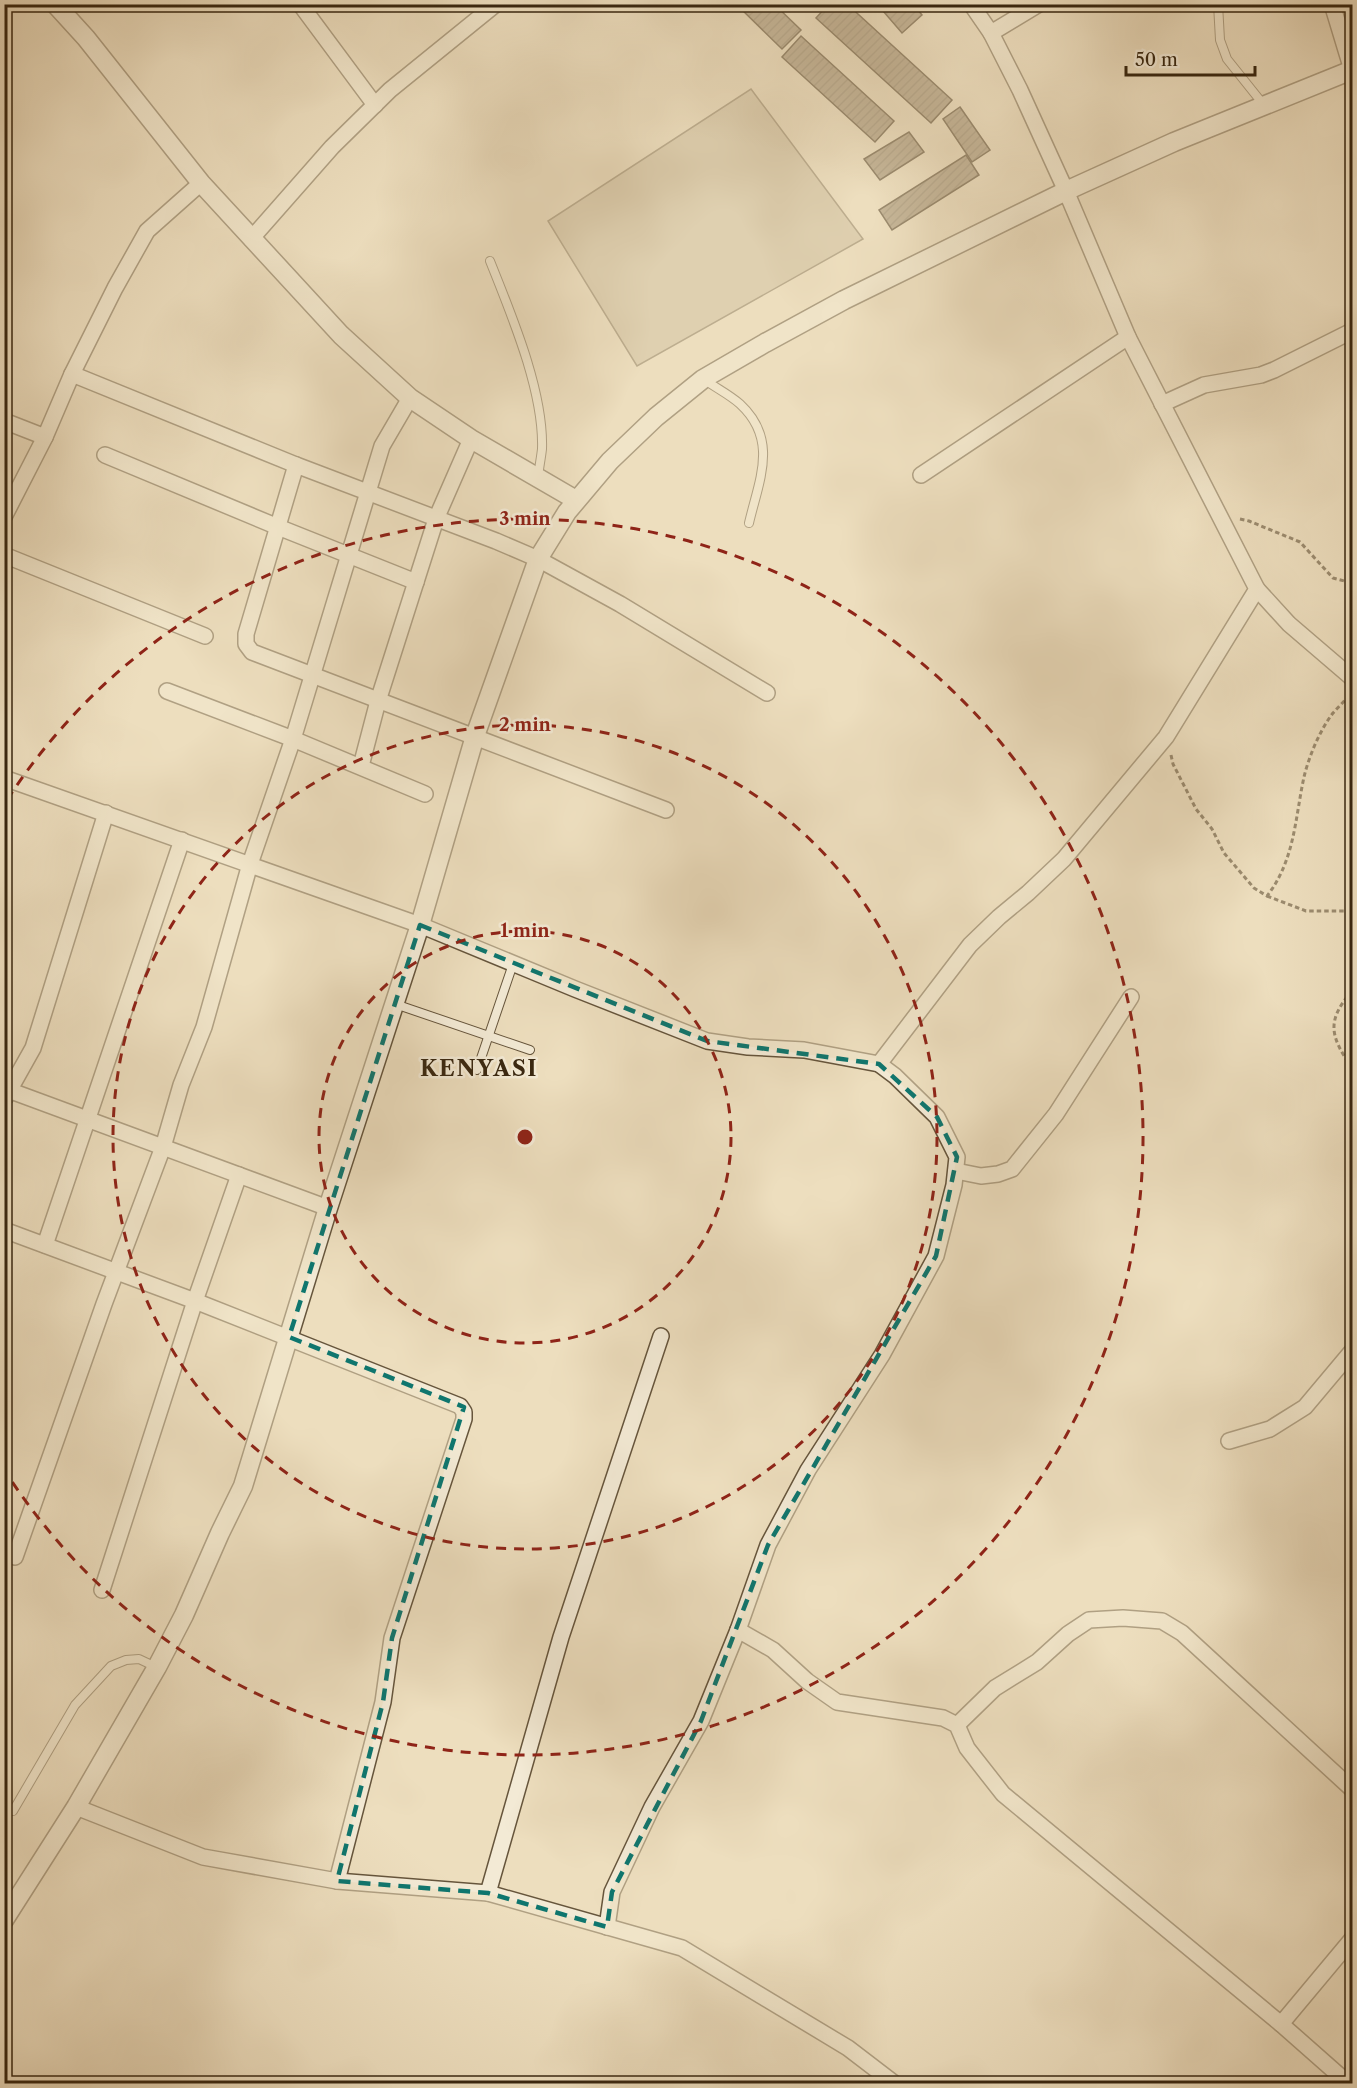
<svg xmlns="http://www.w3.org/2000/svg" width="1357" height="2088" font-family="'Libre Caslon Text',serif">
<style>
.green{fill:#cebfa0;stroke:#847358;stroke-width:1.5}
.building{fill:url(#building-hatch);stroke:#392710;stroke-width:1.5}
.lines{fill:none;stroke-linecap:round;stroke-linejoin:round}
.service-casing{stroke:#66553c;stroke-width:10}
.minor-casing{stroke:#66553c;stroke-width:18}
.tertiary-casing{stroke:#66553c;stroke-width:21}
.path{stroke:#392710;stroke-width:3;stroke-dasharray:4.5 3;stroke-linecap:butt}
.service{stroke:#f3ead5;stroke-width:8}
.minor{stroke:#f3ead5;stroke-width:15}
.tertiary{stroke:#f3ead5;stroke-width:18}
.marked{fill:none;stroke:#0f766e;stroke-width:4.5;stroke-dasharray:12 8;stroke-linejoin:round}
.ring{fill:none;stroke:#8f2418;stroke-width:3;stroke-dasharray:10 8}
.labels{text-anchor:middle;stroke-width:5;stroke-linejoin:round;paint-order:stroke}
.district-label{font-size:22px;font-weight:bold;letter-spacing:1.5px;fill:#392710;stroke:#f3ead5}
.centre{fill:#8f2418;stroke:#f3ead5;stroke-width:3}
.ring-label{font-size:18px;text-anchor:middle;font-weight:bold;fill:#8f2418;stroke:#f3ead5;stroke-width:5;stroke-linejoin:round;paint-order:stroke}
</style>
<defs>
<pattern id="building-hatch" width="6" height="6" patternUnits="userSpaceOnUse" patternTransform="scale(1.5)"><rect width="6" height="6" fill="#97866a"/><path d="M-1 1l2-2M0 6l6-6M5 7l2-2" fill="none" stroke="#7c6e56"/></pattern>
</defs>
<rect width="100%" height="100%" fill="#eddebe"/>
<filter id="stains"><feTurbulence type="fractalNoise" baseFrequency=".00333" numOctaves="4"/><feColorMatrix values="0 0 0 0 .2 0 0 0 0 .09 0 0 0 0 .02 0 0 0 .5 -.17"/></filter>
<radialGradient id="worn" r=".72"><stop offset=".6" stop-color="#630" stop-opacity="0"/><stop offset="1" stop-color="#630" stop-opacity=".3"/></radialGradient>
<!-- green -->
<polygon class="green" points="751,89 863,239 637,366 548,221"/>
<!-- building -->
<g class="building">
<polygon points="736,4 774,4 801,30 782,49"/>
<polygon points="829,4 847,4 952,100 931,123 816,18"/>
<polygon points="877,4 913,4 922,15 902,33"/>
<polygon points="801,36 894,121 875,142 782,57"/>
<polygon points="960,107 990,150 972,162 943,119"/>
<polygon points="909,132 924,152 880,180 864,159"/>
<polygon points="966,155 979,175 892,230 879,210"/>
</g>
<g class="lines">
<defs>
<g id="service">
<polyline points="1218,4 1220,40 1227,59 1263,104"/>
<path d="M490,261C511,314 544,391 542,449C541,458 539,468 538,477"/>
<path d="M705,380C716,388 730,395 740,404C779,440 759,480 749,523"/>
<polyline points="395,1004 530,1050"/>
<polyline points="477,1070 513,964"/>
<polyline points="13,1811 75,1705 111,1666 126,1660 139,1659 156,1667"/>
</g>
<g id="minor">
<polyline points="300,4 375,105"/>
<polyline points="1332,4 1352,70"/>
<polyline points="991,33 1039,4"/>
<polyline points="251,239 332,147 390,90 496,4"/>
<polyline points="72,374 296,465"/>
<polyline points="1162,404 1204,385 1261,375 1274,370 1352,331"/>
<polyline points="4,421 45,437"/>
<polyline points="105,455 278,527 416,582"/>
<polyline points="921,475 1128,337"/>
<polyline points="4,517 45,437 72,374 115,288 147,231 201,183"/>
<polyline points="4,555 205,636"/>
<polyline points="1257,589 1289,624 1352,678"/>
<polyline points="167,691 293,739 425,794"/>
<polyline points="361,766 378,701 436,519 471,439"/>
<polyline points="4,778 420,925 575,989 707,1041 748,1047 804,1050 879,1064 895,1076 937,1117 957,1157 954,1185 936,1256 882,1355 808,1470 768,1545 738,1630 701,1721 652,1807 612,1892 607,1927"/>
<polyline points="666,810 252,652 246,644 246,634 296,465 496,541 538,559 620,604 767,693"/>
<polyline points="879,1064 970,945 999,917 1028,893 1064,859 1166,737 1257,589 1128,337 1066,191 1020,90 991,33 971,4"/>
<polyline points="11,1091 328,1208"/>
<polyline points="5,1098 33,1048 106,813"/>
<polyline points="956,1171 981,1176 998,1174 1012,1169 1056,1114 1131,997"/>
<polyline points="4,1230 195,1301 460,1406 464,1412 464,1419 392,1638 383,1702 337,1881"/>
<polyline points="45,1245 182,840"/>
<polyline points="1229,1441 1270,1429 1305,1407 1352,1351"/>
<polyline points="15,1557 104,1304 163,1147 181,1085 204,1027 250,864 293,739 382,446 410,398"/>
<polyline points="102,1590 195,1301 239,1175"/>
<polyline points="738,1630 773,1650 807,1681 837,1702 943,1718 957,1725 967,1748 1003,1794 1281,2024 1349,2084"/>
<polyline points="957,1725 995,1688 1037,1662 1068,1634 1089,1620 1123,1618 1162,1621 1182,1633 1352,1789"/>
<polyline points="76,1807 203,1857 337,1881 488,1893 682,1948 848,2048 895,2084"/>
<polyline points="488,1893 561,1637 661,1336"/>
<polyline points="1281,2024 1352,1939"/>
</g>
<g id="tertiary">
<polyline points="55,4 86,38 201,183 341,335 410,398 471,439 576,500"/>
<polyline points="4,1920 76,1807 157,1667 184,1615 220,1533 243,1486 328,1208 420,925 475,736 538,559 567,512 610,461 656,417 703,379 765,343 844,300 1066,191 1174,142 1352,70"/>
</g>
</defs>
<!-- service casing -->
<use href="#service" class="service-casing"/>
<!-- minor casing -->
<use href="#minor" class="minor-casing"/>
<!-- tertiary casing -->
<use href="#tertiary" class="tertiary-casing"/>
<!-- path -->
<g class="path">
<polyline points="1240,519 1249,521 1300,542 1333,578 1352,583"/>
<path d="M1171,755L1173,764L1196,809L1212,829L1224,853L1254,888L1267,896C1295,860 1295,818 1304,777C1309,756 1320,730 1333,713C1339,706 1346,700 1352,692"/>
<polyline points="1267,896 1306,911 1352,911"/>
<path d="M1352,991C1326,1021 1330,1036 1352,1068"/>
</g>
<!-- service -->
<use href="#service" class="service"/>
<!-- minor -->
<use href="#minor" class="minor"/>
<!-- tertiary -->
<use href="#tertiary" class="tertiary"/>
</g>
<!-- marked area -->
<path d="M0 0H1357V2088H0ZM420,925L707,1041L879,1064L937,1117L957,1157L936,1256L768,1545L701,1721L612,1892L607,1927L488,1893L337,1881L383,1702L392,1638L464,1407L289,1337Z" fill="#eddebe" fill-opacity=".55" fill-rule="evenodd"/>
<path class="marked" d="M420,925L707,1041L879,1064L937,1117L957,1157L936,1256L768,1545L701,1721L612,1892L607,1927L488,1893L337,1881L383,1702L392,1638L464,1407L289,1337Z"/>
<!-- distance rings -->
<g class="ring">
<circle cx="525" cy="1137" r="206"/>
<circle cx="525" cy="1137" r="412"/>
<path d="M7 800A618 618 0 1 1 7 1474"/>
</g>
<g class="labels">
<!-- district labels -->
<g class="district-label">
<text x="479" y="1076">KENYASI</text>
</g>
</g>
<circle cx="525" cy="1137" r="9" class="centre"/>
<g class="ring-label">
<text x="525" y="525">3 min</text>
<text x="525" y="731">2 min</text>
<text x="525" y="937">1 min</text>
</g>
<!-- margin -->
<rect width="1357" height="2088" fill="none" stroke="#eddebe" stroke-width="24"/>
<rect x="6" y="6" width="1345" height="2076" fill="none" stroke="#392710" stroke-width="3"/>
<rect x="12" y="12" width="1333" height="2064" fill="none" stroke="#392710" stroke-width="1.5"/>
<!-- scale -->
<path d="M1126 66v9h129v-9" fill="none" stroke="#392710" stroke-width="3"/>
<text x="1135" y="66" font-size="18" fill="#392710" stroke="#f3ead5" stroke-width="4.5" paint-order="stroke">50 m</text>
<rect width="100%" height="100%" filter="url(#stains)"/>
<rect width="100%" height="100%" fill="url(#worn)"/>
</svg>
